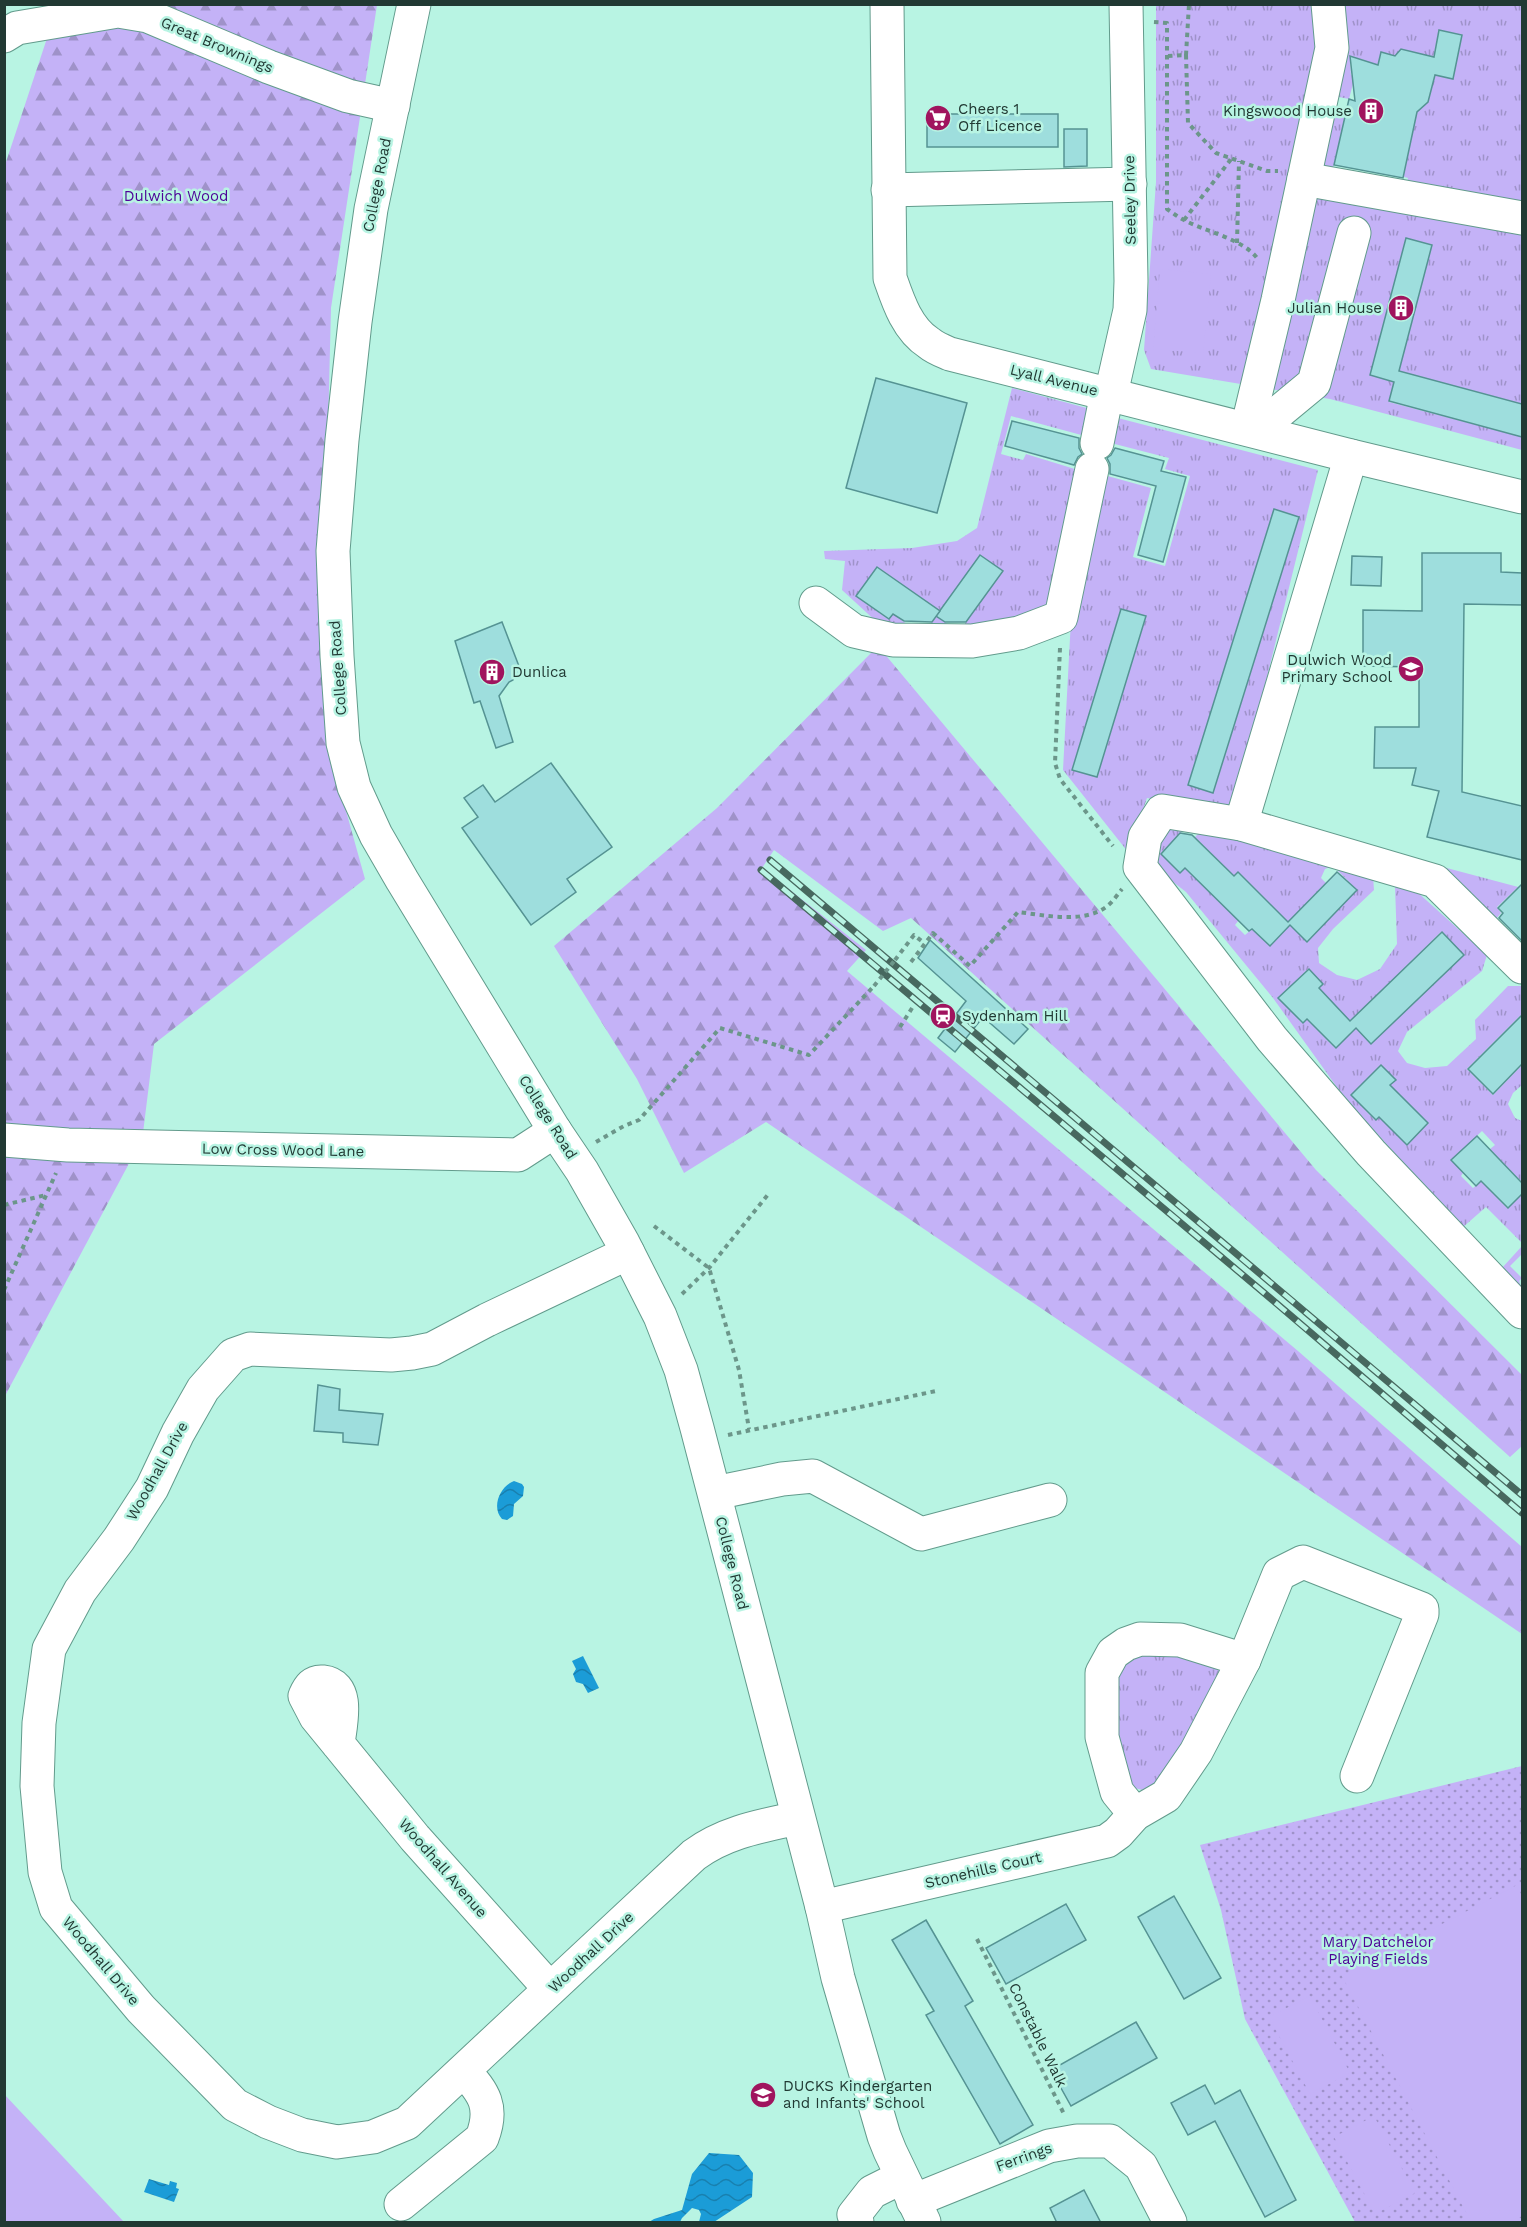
<svg xmlns="http://www.w3.org/2000/svg" width="1527" height="2227" font-family="'Work Sans',sans-serif">
<style>
.grass{fill:url(#grass-tufts);fill-rule:evenodd}
.forest{fill:url(#forest-firs)}
.park{fill:url(#park-dots)}
.garden{fill:#c4b2f7}
.water{fill:url(#water-waves)}
.building{fill:#9ededd;stroke:#559393;stroke-width:1.5}
.lines{fill:none;stroke-linecap:round;stroke-linejoin:round}
.minor-casing{stroke:#629b8c;stroke-width:35}
.path{stroke:#6c968a;stroke-width:4;stroke-dasharray:4.5 4.5;stroke-linecap:butt}
.minor{stroke:#fff;stroke-width:33}
.rail-casing{stroke:#47685f;stroke-width:7}
.rail{stroke:#b8f4e3;stroke-width:4.5;stroke-dasharray:14;stroke-linecap:butt}
.path-bridge{stroke:#6c968a;stroke-width:4;stroke-dasharray:4.5 4.5;stroke-linecap:butt}
.labels{text-anchor:middle;stroke-width:5;stroke-linejoin:round;paint-order:stroke}
.street-label{font-size:15px;fill:#213933;stroke:#b8f4e3}
.poi-label{font-size:15px;fill:#213933;stroke:#b8f4e3;text-anchor:start}
.park-label{font-size:15px;fill:#4e0398;stroke:#b8f4e3}
</style>
<defs>
<pattern id="grass-tufts" width="24" height="20" patternUnits="userSpaceOnUse" patternTransform="scale(1.5)"><rect width="24" height="20" fill="#c4b2f7"/><path d="M3 7l-1-3M5 7V3M7 7l1-3M15 17l-1-3M17 17v-4M19 17l1-3" fill="none" stroke="#9f92c9"/></pattern>
<pattern id="forest-firs" width="22" height="20" patternUnits="userSpaceOnUse" patternTransform="scale(1.5)"><rect width="22" height="20" fill="#c4b2f7"/><path d="M5 1l3.5 6h-7zM16 11l3.5 6h-7z" fill="#9f92c9"/></pattern>
<pattern id="park-dots" width="8" height="8" patternUnits="userSpaceOnUse" patternTransform="scale(1.5)"><rect width="8" height="8" fill="#c4b2f7"/><path d="M2 2h.1M6 6h.1" fill="none" stroke="#9f92c9" stroke-width="1.8" stroke-linecap="round"/></pattern>
<pattern id="water-waves" width="16" height="10" patternUnits="userSpaceOnUse" patternTransform="scale(1.5)"><rect width="16" height="10" fill="#1b9cd7"/><path d="M0 5q4-4 8 0t8 0" fill="none" stroke="#1880af"/></pattern>
</defs>
<rect width="100%" height="100%" fill="#b8f4e3"/>
<!-- grass -->
<g class="grass">
<path d="M1156,5H1522V404L1399,371L1432,245L1406,239L1370,375L1394,382L1389,402L1522,437V450L1330,399L1151,369L1144,350L1156,182ZM1439,30L1462,35L1453,79L1429,73L1426,85L1431,92L1428,102L1421,109L1413,107L1407,136L1412,138L1409,148L1393,174L1408,178L1405,192L1332,172L1345,118L1331,114L1334,96L1349,99L1355,76L1351,75L1350,62L1357,58L1364,60L1366,68L1377,71L1381,53L1395,56L1401,49L1432,64Z"/>
<path d="M1012,388L1094,410L1085,436L1011,416L1001,454L1023,460L1026,454L1078,470L1051,609L1017,627L971,636H892L842,590L845,561L825,559L824,551L912,548L957,541L977,528ZM980,555L1003,571L959,632L936,616L922,635L893,614L888,619L856,596L877,567L940,611Z"/>
<path d="M1114,417L1318,470L1233,815L1147,798L1128,852L1063,770L1071,619L1104,475L1151,488L1133,557L1165,566L1190,476L1165,469L1169,458L1107,442ZM1121,609L1146,616L1096,777L1072,769Z"/>
<path d="M1188,819L1373,876L1374,890L1333,929L1318,948L1319,963L1337,975L1357,980L1380,969L1397,944L1395,886L1415,890L1487,955L1482,971L1407,1032L1398,1051L1407,1063L1425,1068L1447,1066L1476,1039L1475,1020L1508,986H1522V1014L1467,1069L1493,1095L1522,1065V1085L1513,1093L1508,1104L1515,1118L1522,1121V1182L1490,1149L1495,1145L1482,1131L1452,1160L1463,1173L1461,1176L1473,1188L1481,1181L1507,1208L1522,1194V1243L1486,1207L1462,1228L1344,1097L1273,998L1186,892L1159,871L1153,858L1170,823ZM1191,822L1200,832L1195,837L1234,876L1238,872L1288,922L1326,883L1321,878L1325,869L1333,866L1357,890L1307,941L1290,925L1270,946L1252,929L1245,935L1235,925L1239,920L1185,868L1180,872L1161,853ZM1441,932L1463,954L1371,1044L1356,1028L1335,1048L1307,1019L1302,1023L1279,998L1308,969L1323,984L1319,988L1350,1021ZM1381,1065L1396,1080L1390,1085L1428,1124L1407,1144L1379,1117L1375,1120L1351,1095Z"/>
<polygon points="1443,867 1522,888 1522,893 1517,888 1497,907 1501,913 1496,919 1439,875"/>
<polygon points="1522,1246 1522,1254 1510,1266 1522,1278 1519,1281 1522,1289 1502,1268"/>
<path d="M1150,1649L1222,1667V1675L1159,1786C1146,1792 1140,1791 1127,1784L1110,1700L1125,1656Z"/>
</g>
<!-- forest -->
<g class="forest">
<polygon points="58,5 377,5 331,308 324,590 331,757 365,879 154,1044 143,1133 44,1128 5,1123 5,165"/>
<polygon points="878,646 1316,1170 1522,1375 1522,1446 1510,1457 911,918 883,931 774,850 762,868 866,950 847,971 1298,1351 1522,1547 1522,1634 766,1122 684,1173 637,1079 554,946 717,808"/>
<polygon points="5,1150 133,1156 5,1396"/>
</g>
<!-- park -->
<polygon class="park" points="1522,1766 1522,2222 1355,2222 1245,2019 1221,1910 1200,1845"/>
<!-- garden -->
<g class="garden">
<polygon points="1160,269 1211,274 1203,353 1153,349"/>
<polygon points="1517,1885 1522,1896 1522,2216 1510,2222 1471,2222 1342,1976"/>
<polygon points="1310,1996 1350,2073 1310,2094 1269,2017"/>
<polygon points="4,2094 124,2222 5,2222"/>
<polygon points="1374,2116 1415,2193 1375,2214 1334,2137"/>
</g>
<!-- water -->
<g class="water">
<path d="M514,1481L522,1484L524,1487L523,1496L514,1504L513,1516L507,1520L502,1519C491,1507 500,1486 514,1481Z"/>
<polygon points="583,1656 599,1688 588,1693 583,1684 576,1682 573,1674 576,1669 572,1661"/>
<polygon points="709,2153 739,2155 753,2173 752,2197 714,2222 699,2222 701,2214 699,2210 692,2208 682,2218 680,2222 649,2222 654,2219 682,2210 692,2174"/>
<polygon points="149,2179 169,2185 170,2181 177,2183 176,2188 179,2189 174,2202 144,2192"/>
</g>
<!-- building -->
<g class="building">
<polygon points="1439,30 1462,35 1453,79 1435,75 1428,102 1417,112 1403,178 1334,165 1349,99 1355,101 1350,56 1378,65 1381,52 1395,56 1401,49 1434,57"/>
<rect x="927" y="114" width="131" height="33"/>
<polygon points="1064,129 1087,129 1087,166 1064,167"/>
<polygon points="1406,238 1432,245 1399,371 1522,404 1522,437 1389,401 1394,382 1370,375"/>
<polygon points="876,378 967,403 937,513 846,488"/>
<polygon points="1012,421 1079,438 1079,448 1082,454 1078,457 1074,465 1005,446"/>
<polygon points="1115,448 1164,461 1161,471 1186,477 1163,562 1138,555 1156,486 1110,474 1110,464 1107,458 1111,455"/>
<polygon points="1274,509 1299,517 1213,793 1188,785"/>
<polygon points="1422,553 1501,553 1501,572 1522,573 1522,605 1464,604 1462,792 1522,806 1522,860 1427,837 1439,791 1412,785 1416,768 1374,768 1375,727 1419,727 1419,667 1363,666 1363,610 1422,611"/>
<polygon points="980,555 1003,571 966,622 945,622 936,616"/>
<polygon points="1352,556 1382,557 1381,586 1351,585"/>
<polygon points="877,567 940,611 932,622 904,621 893,614 889,619 856,596"/>
<polygon points="1121,609 1146,616 1097,777 1072,770"/>
<polygon points="502,622 522,674 514,677 513,680 509,682 499,696 513,742 496,748 480,701 474,703 455,641"/>
<polygon points="551,763 612,847 567,879 576,892 531,925 462,828 478,817 464,798 483,785 495,802"/>
<polygon points="1180,833 1192,835 1234,876 1238,872 1288,922 1337,872 1357,890 1307,942 1290,925 1270,946 1252,929 1249,931 1185,868 1180,873 1161,854"/>
<polygon points="1522,884 1522,941 1499,918 1503,913 1498,908"/>
<polygon points="1442,932 1464,955 1371,1044 1356,1028 1336,1048 1307,1019 1303,1023 1278,998 1309,969 1323,984 1319,988 1350,1021"/>
<polygon points="930,940 1028,1029 1014,1044 983,1017 955,1052 938,1038 966,1001 918,958"/>
<polygon points="1522,1015 1522,1064 1493,1094 1468,1069"/>
<polygon points="1381,1065 1396,1080 1390,1085 1428,1123 1407,1145 1379,1117 1376,1120 1351,1095"/>
<polygon points="1477,1136 1522,1183 1522,1194 1508,1208 1481,1181 1476,1186 1451,1160"/>
<polygon points="318,1385 340,1389 339,1410 383,1414 378,1445 343,1442 343,1433 314,1431"/>
<polygon points="1174,1896 1221,1978 1184,1999 1138,1917"/>
<polygon points="1066,1904 1086,1940 1006,1984 986,1948"/>
<polygon points="926,1920 973,2001 965,2006 1033,2125 1000,2144 926,2015 934,2011 892,1940"/>
<polygon points="1136,2022 1157,2058 1071,2106 1051,2070"/>
<polygon points="1205,2085 1215,2104 1240,2090 1296,2200 1265,2217 1215,2121 1188,2135 1171,2103"/>
<polygon points="1084,2190 1101,2223 1057,2223 1050,2208"/>
</g>
<g class="lines">
<defs>
<g id="minor">
<polyline points="414,4 371,209 355,322 342,440 333,551 337,656 343,743 354,787 376,835 402,880 555,1131 582,1171 623,1243 660,1316 681,1370 697,1428 822,1907 838,1978 884,2136 890,2151 924,2222"/>
<path d="M887,4L890,278C898,301 907,329 929,343C935,348 943,351 950,354L1351,456L1522,497"/>
<polyline points="4,36 17,28 118,11 148,16 269,67 348,96 393,106"/>
<polyline points="1304,179 1522,218"/>
<polyline points="888,190 1130,184"/>
<polyline points="1111,394 1130,310 1131,281 1126,4"/>
<polyline points="1247,429 1278,300 1332,48 1328,4"/>
<polyline points="1256,431 1314,383 1354,233"/>
<polyline points="1097,443 1107,393"/>
<polyline points="816,603 854,631 893,640 972,641 1019,633 1061,617 1092,469"/>
<polyline points="1241,824 1351,456"/>
<polyline points="1522,967 1435,881 1241,824 1162,811 1145,837 1140,867 1272,1039 1371,1153 1522,1312"/>
<polyline points="4,1140 68,1145 518,1155 555,1131"/>
<path d="M628,1253L487,1320L432,1349L412,1353L391,1355L250,1349L233,1355L203,1389L178,1433L152,1488L119,1539L80,1591L49,1649L39,1723L37,1786L45,1872L56,1908L141,2009L235,2105L268,2122L302,2135L337,2142L373,2137L407,2123L694,1855C725,1832 761,1826 798,1818"/>
<polyline points="715,1493 782,1479 813,1476 921,1534 1050,1500"/>
<path d="M338,1744C340,1725 351,1685 323,1682C313,1681 309,1687 305,1696L316,1717L415,1838L550,1989"/>
<polyline points="1135,1814 1117,1792 1102,1737 1102,1673 1113,1653 1126,1644 1140,1639 1180,1640 1244,1660"/>
<polyline points="822,1907 1107,1841 1118,1833 1135,1814 1166,1796 1196,1752 1244,1660 1279,1574 1303,1562 1422,1609 1422,1614 1357,1776"/>
<polyline points="913,2201 1049,2146 1077,2141 1110,2141 1141,2166 1170,2222"/>
<path d="M401,2204L482,2138C494,2107 484,2093 464,2071"/>
<polyline points="857,2222 854,2215 872,2192 902,2177"/>
</g>
</defs>
<!-- minor casing -->
<use href="#minor" class="minor-casing"/>
<!-- path -->
<g class="path">
<path d="M1154,22L1167,23V209C1173,213 1178,217 1184,220C1204,231 1243,239 1257,258"/>
<polyline points="1186,55 1188,123 1216,153 1267,171 1278,171"/>
<polyline points="1168,56 1186,55 1189,4"/>
<polyline points="1184,220 1232,158"/>
<polyline points="1237,243 1239,161"/>
<polyline points="1060,648 1055,763 1060,779 1113,846"/>
<polyline points="895,960 914,935 924,943"/>
<path d="M911,962L933,933L970,966L1018,912C1044,915 1083,924 1106,907C1112,903 1117,895 1122,889"/>
<polyline points="900,1027 914,1005"/>
<polyline points="596,1142 624,1126 639,1120 720,1028 809,1055 874,986"/>
<polyline points="4,1205 46,1195"/>
<polyline points="654,1226 709,1268 739,1370 749,1429"/>
<polyline points="4,1290 56,1173"/>
<polyline points="682,1294 709,1268 770,1192"/>
<polyline points="728,1435 936,1391"/>
<polyline points="977,1939 1064,2114"/>
</g>
<!-- minor -->
<use href="#minor" class="minor"/>
<defs>
<g id="rail">
<polyline points="770,860 1522,1495"/>
<polyline points="761,870 1263,1292 1522,1513"/>
</g>
</defs>
<!-- rail casing -->
<use href="#rail" class="rail-casing"/>
<!-- rail -->
<use href="#rail" class="rail"/>
<!-- path-bridge -->
<polyline class="path-bridge" points="874,986 895,960"/>
</g>
<!-- icons -->
<defs>
<symbol id="building-disc" viewBox="-11 -11 22 22"><circle r="9.5" fill="#a0145e" stroke="#b8f4e3"/><path d="M-4-6H4V6H1V3H-1V6H-4ZM-2.5-4.3h1.7v1.8h-1.7ZM.8-4.3h1.7v1.8H.8ZM-2.5-1h1.7V.8h-1.7ZM.8-1h1.7V.8H.8Z" fill="#fff"/></symbol>
<symbol id="supermarket-disc" viewBox="-11 -11 22 22"><circle r="9.5" fill="#a0145e" stroke="#b8f4e3"/><path d="M-6-5.5h2.5l.6 2H6L4.5 2H-2.5L-4.4-4H-6ZM-1.5 3.2a1.3 1.3 0 1 0 .1 0ZM3 3.2a1.3 1.3 0 1 0 .1 0Z" fill="#fff"/></symbol>
<symbol id="school-disc" viewBox="-11 -11 22 22"><circle r="9.5" fill="#a0145e" stroke="#b8f4e3"/><path d="M0-5L7-2L0 1L-7-2ZM-4 1L0 2.5L4 1V4Q0 6-4 4Z" fill="#fff"/></symbol>
<symbol id="station-disc" viewBox="-11 -11 22 22"><circle r="9.5" fill="#a0145e" stroke="#b8f4e3"/><path d="M-3-6H3Q5-6 5-4V2Q5 4 3 4L4.5 6H3L1.5 4h-3L-3 6H-4.5L-3 4Q-5 4-5 2V-4Q-5-6-3-6ZM-3.5-4v3h7v-3ZM-3.5 1v1.5H-2V1ZM2 1v1.5H3.5V1Z" fill="#fff"/></symbol>
</defs>
<g fill-rule="evenodd">
<use href="#building-disc" x="1356" y="96" width="30" height="30"/>
<use href="#supermarket-disc" x="923" y="103" width="30" height="30"/>
<use href="#building-disc" x="1386" y="293" width="30" height="30"/>
<use href="#school-disc" x="1396" y="654" width="30" height="30"/>
<use href="#building-disc" x="477" y="657" width="30" height="30"/>
<use href="#station-disc" x="928" y="1001" width="30" height="30"/>
<use href="#school-disc" x="748" y="2080" width="30" height="30"/>
</g>
<g class="labels">
<!-- street labels -->
<g class="street-label">
<text transform="translate(217 45) rotate(23)" y="5">Great Brownings</text>
<text transform="translate(377 185) rotate(-79)" y="5">College Road</text>
<text transform="translate(1130 200) rotate(-91)" y="5">Seeley Drive</text>
<text transform="translate(1054 380) rotate(14)" y="5">Lyall Avenue</text>
<text transform="translate(338 668) rotate(-94)" y="5">College Road</text>
<text transform="translate(548 1117) rotate(58)" y="5">College Road</text>
<text transform="translate(283 1150) rotate(1)" y="5">Low Cross Wood Lane</text>
<text transform="translate(157 1471) rotate(-61)" y="5">Woodhall Drive</text>
<text transform="translate(732 1563) rotate(76)" y="5">College Road</text>
<text transform="translate(443 1868) rotate(49)" y="5">Woodhall Avenue</text>
<text transform="translate(983 1870) rotate(-13)" y="5">Stonehills Court</text>
<text transform="translate(591 1952) rotate(-43)" y="5">Woodhall Drive</text>
<text transform="translate(101 1961) rotate(50)" y="5">Woodhall Drive</text>
<text transform="translate(1038 2035) rotate(64)" y="5">Constable Walk</text>
<text transform="translate(1024 2157) rotate(-20)" y="5">Ferrings</text>
</g>
<!-- poi labels -->
<g class="poi-label">
<text x="958" y="114">Cheers 1<tspan x="958" dy="17">Off Licence</tspan></text>
<text x="1352" y="116" text-anchor="end">Kingswood House</text>
<text x="1382" y="313" text-anchor="end">Julian House</text>
<text x="1392" y="665" text-anchor="end">Dulwich Wood<tspan x="1392" dy="17">Primary School</tspan></text>
<text x="512" y="677">Dunlica</text>
<text x="962" y="1021">Sydenham Hill</text>
<text x="783" y="2091">DUCKS Kindergarten<tspan x="783" dy="17">and Infants' School</tspan></text>
</g>
<!-- park labels -->
<g class="park-label">
<text x="176" y="201">Dulwich Wood</text>
<text x="1378" y="1947">Mary Datchelor<tspan x="1378" dy="17">Playing Fields</tspan></text>
</g>
</g>
<!-- border -->
<rect width="1527" height="2227" fill="none" stroke="#213933" stroke-width="12"/>
</svg>
